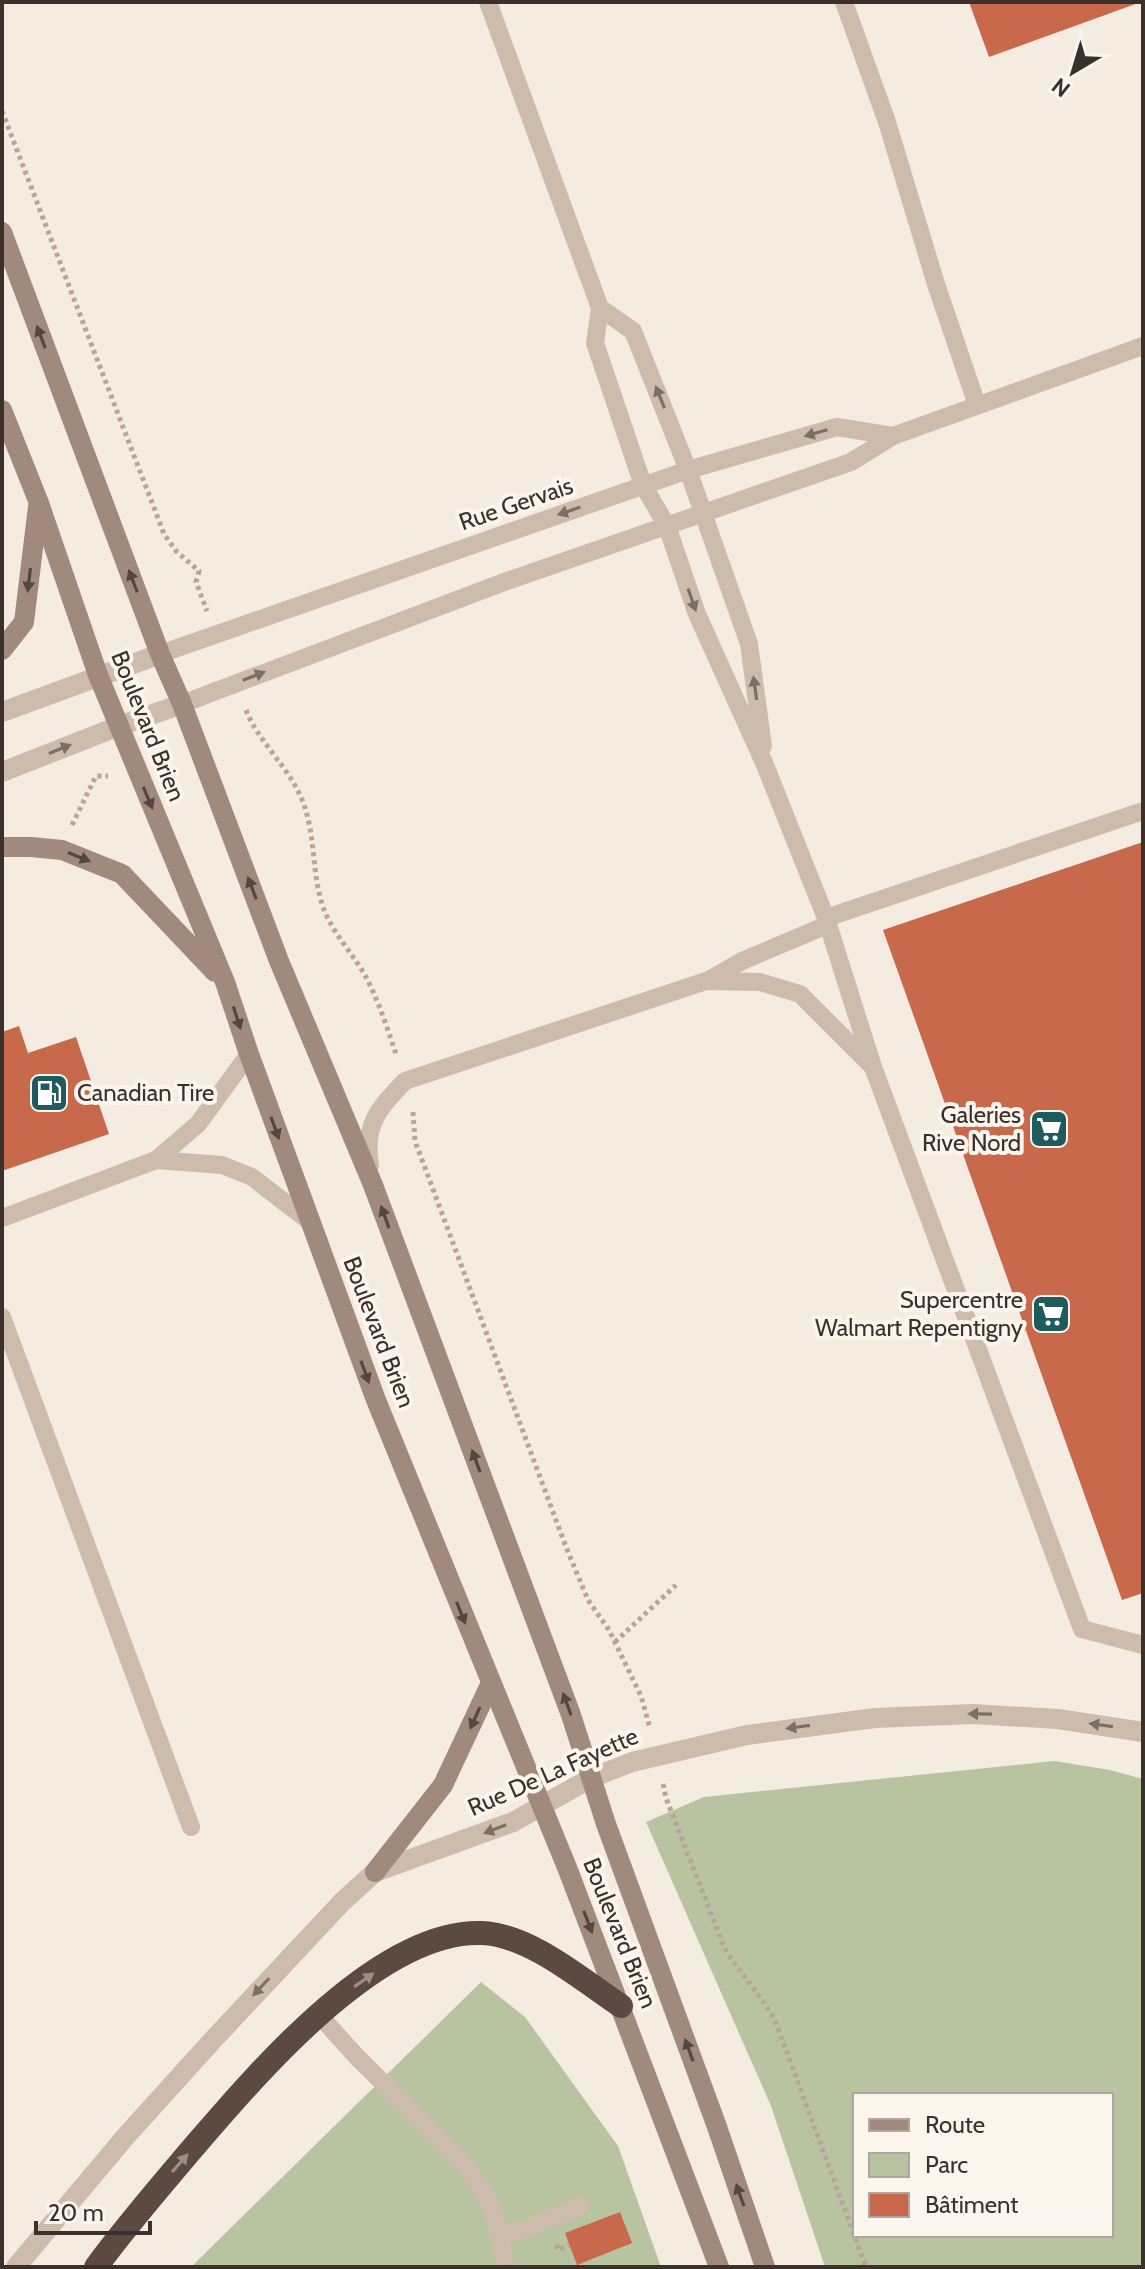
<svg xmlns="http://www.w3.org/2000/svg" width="1145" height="2269" font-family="Cabin,sans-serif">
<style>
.green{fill:#b8c4a0;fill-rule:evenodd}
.building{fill:#c8694b}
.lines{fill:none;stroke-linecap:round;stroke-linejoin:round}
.path{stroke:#b9a596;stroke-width:5;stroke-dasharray:4 4;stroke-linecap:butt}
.service{stroke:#cdbbac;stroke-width:18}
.tertiary{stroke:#cdbbac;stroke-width:20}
.secondary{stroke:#a18a7d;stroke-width:20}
.motorway{stroke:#5c4a42;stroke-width:24}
.oneway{fill:#544640}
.oneway2{fill:#7d6f65}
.oneway3{fill:#9c8e87}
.labels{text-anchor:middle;stroke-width:8;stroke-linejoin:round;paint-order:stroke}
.street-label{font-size:24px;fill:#3b302b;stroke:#fbf5ee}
.poi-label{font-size:24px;fill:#3b302b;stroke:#fbf5ee;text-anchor:end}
</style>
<rect width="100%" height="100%" fill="#f4ebe1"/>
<!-- green -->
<g class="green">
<path d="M1054,1761L1110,1770L1143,1779V2267H825L771,2106L646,1822L704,1797ZM855,2095H1111V2235H855Z"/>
<polygon points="481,1982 525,2017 618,2146 661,2267 191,2267"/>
</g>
<!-- building -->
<g class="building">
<polygon points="969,2 1141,2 989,57"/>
<polygon points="1143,842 1143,1593 1122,1600 883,930"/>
<polygon points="19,1026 28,1053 76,1037 109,1134 2,1171 2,1032"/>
<polygon points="620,2212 632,2243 577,2265 565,2233"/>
</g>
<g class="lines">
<!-- path -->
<g class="path">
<polyline points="2,111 164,534 176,551 199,571 196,582 207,611"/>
<path d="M246,710C258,741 286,764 301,797C316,832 311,868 322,904C331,932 352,952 366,977C379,1002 388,1030 397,1057"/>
<polyline points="72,825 96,776 108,776"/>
<polyline points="413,1112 415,1141 566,1547 588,1600 609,1630 641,1696 650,1728"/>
<polyline points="1000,1337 1025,1328"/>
<polyline points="615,1642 676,1585"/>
<path d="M663,1784L666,1798L724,1947C740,1974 762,1995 776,2023L866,2267"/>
<polyline points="556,2245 558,2250 569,2245"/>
</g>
<!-- service -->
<g class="service">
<polyline points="488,2 600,308 595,343 643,485 667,526 697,614 765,765 826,918 873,1067 1082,1629 1143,1645"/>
<polyline points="844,2 887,122 936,284 977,405"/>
<polyline points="600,308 633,331 688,470 749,644 763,746"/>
<polyline points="160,654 688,470 837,427 893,436"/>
<polyline points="182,704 507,581 851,462 893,436 1143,346"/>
<polyline points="826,918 1143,811"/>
<polyline points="709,980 742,961 827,925"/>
<polyline points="156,1160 222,1165 252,1177 309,1221"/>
<path d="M370,1165C363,1125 379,1108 405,1081L706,981L760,982L800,994L871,1065"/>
<polyline points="2,1218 156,1160 198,1124 249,1054"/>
<polyline points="2,1317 191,1827"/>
<polyline points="319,2015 357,2057 467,2166 492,2207 506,2267"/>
<polyline points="499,2238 581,2206"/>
</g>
<!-- tertiary -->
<g class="tertiary">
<polyline points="2,712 160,654"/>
<polyline points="2,772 119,726 182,704"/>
<polyline points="16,2267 126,2136 211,2042 342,1902 375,1872 513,1822 591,1778 632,1762 747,1735 875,1718 973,1714 1058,1719 1143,1732"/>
</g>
<!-- secondary -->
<g class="secondary">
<polyline points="2,232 160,654 182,704 279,961 373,1185 571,1715 606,1824 716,2124 765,2267"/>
<polyline points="2,410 39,503 98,675 225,982 249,1054 376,1400 568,1870 719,2267"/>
<polyline points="2,650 24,622 38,507"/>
<polyline points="2,847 31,847 62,850 122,874 215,972"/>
<polyline points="375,1872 443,1785 490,1685"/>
</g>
<!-- motorway -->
<path class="motorway" d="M96,2267C126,2226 159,2188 192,2149C255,2076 378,1929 482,1933C530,1935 582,1980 621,2006"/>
</g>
<!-- one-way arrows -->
<defs><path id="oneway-solid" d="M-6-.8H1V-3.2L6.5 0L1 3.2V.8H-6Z" transform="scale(2)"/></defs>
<g class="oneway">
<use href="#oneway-solid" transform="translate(41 337) rotate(-111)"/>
<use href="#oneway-solid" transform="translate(29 580) rotate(97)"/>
<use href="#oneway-solid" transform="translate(133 581) rotate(-111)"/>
<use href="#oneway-solid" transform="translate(148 798) rotate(67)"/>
<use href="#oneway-solid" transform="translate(79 857) rotate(22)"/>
<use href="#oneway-solid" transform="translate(252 888) rotate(-111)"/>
<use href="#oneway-solid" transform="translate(237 1018) rotate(72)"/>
<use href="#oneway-solid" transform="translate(275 1128) rotate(70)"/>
<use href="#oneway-solid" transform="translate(385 1217) rotate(-110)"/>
<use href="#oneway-solid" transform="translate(365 1372) rotate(70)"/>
<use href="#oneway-solid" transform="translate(476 1461) rotate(-110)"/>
<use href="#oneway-solid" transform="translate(461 1613) rotate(68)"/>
<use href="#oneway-solid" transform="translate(567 1704) rotate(-110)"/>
<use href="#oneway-solid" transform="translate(475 1718) rotate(114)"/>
<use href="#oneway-solid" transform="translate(588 1922) rotate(69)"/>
<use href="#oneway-solid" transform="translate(689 2050) rotate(-110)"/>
<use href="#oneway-solid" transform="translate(740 2195) rotate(-109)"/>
</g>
<g class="oneway2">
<use href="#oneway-solid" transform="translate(660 397) rotate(-112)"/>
<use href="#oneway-solid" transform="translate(816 433) rotate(164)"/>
<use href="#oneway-solid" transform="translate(569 511) rotate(161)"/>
<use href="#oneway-solid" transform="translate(692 600) rotate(71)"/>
<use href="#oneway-solid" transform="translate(254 676) rotate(-21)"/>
<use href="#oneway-solid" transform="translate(755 688) rotate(-98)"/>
<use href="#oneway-solid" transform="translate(60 749) rotate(-22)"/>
<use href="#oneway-solid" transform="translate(980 1714) rotate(-179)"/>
<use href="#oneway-solid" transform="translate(1101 1725) rotate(-172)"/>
<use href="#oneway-solid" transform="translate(798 1727) rotate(172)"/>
<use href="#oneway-solid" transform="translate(495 1829) rotate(159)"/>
<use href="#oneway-solid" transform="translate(261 1987) rotate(133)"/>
</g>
<g class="oneway3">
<use href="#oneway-solid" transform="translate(364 1980) rotate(-35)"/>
<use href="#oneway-solid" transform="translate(180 2163) rotate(-49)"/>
</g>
<!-- icons -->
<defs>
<symbol id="fuel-square" viewBox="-11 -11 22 22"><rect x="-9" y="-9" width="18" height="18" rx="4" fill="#1f5a5e" stroke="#fbf5ee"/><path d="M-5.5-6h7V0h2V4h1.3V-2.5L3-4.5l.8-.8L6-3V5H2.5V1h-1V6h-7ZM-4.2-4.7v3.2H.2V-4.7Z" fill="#fff"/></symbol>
<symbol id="supermarket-square" viewBox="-11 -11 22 22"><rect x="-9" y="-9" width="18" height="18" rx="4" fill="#1f5a5e" stroke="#fbf5ee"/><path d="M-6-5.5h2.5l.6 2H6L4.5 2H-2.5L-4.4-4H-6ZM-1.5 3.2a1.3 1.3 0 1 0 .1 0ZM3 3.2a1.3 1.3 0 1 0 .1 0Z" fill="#fff"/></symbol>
</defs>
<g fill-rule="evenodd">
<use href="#fuel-square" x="27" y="1071" width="44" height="44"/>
<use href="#supermarket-square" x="1027" y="1107" width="44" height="44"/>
<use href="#supermarket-square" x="1029" y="1292" width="44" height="44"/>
</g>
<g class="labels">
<!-- street labels -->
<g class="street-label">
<text transform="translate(516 504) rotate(-19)" y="8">Rue Gervais</text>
<text transform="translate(148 726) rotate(68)" y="8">Boulevard Brien</text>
<text transform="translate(379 1332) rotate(69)" y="8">Boulevard Brien</text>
<text transform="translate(553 1772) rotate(-24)" y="8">Rue De La Fayette</text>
<text transform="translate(620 1933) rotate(68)" y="8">Boulevard Brien</text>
</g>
<!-- poi labels -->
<g class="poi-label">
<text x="77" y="1101" text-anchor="start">Canadian Tire</text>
<text x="1021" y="1123">Galeries<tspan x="1021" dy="28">Rive Nord</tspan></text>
<text x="1023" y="1308">Supercentre<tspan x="1023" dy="28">Walmart Repentigny</tspan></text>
</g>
</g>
<!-- border -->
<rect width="1145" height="2269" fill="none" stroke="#3b302b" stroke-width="8"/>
<!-- legend -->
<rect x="853" y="2093" width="260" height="144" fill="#fbf5ee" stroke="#aea6a0" stroke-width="2"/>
<rect x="869" y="2119" width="40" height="12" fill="#a18a7d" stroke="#aea6a0" stroke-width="2"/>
<text x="925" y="2133" font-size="24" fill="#3b302b">Route</text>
<rect x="869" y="2153" width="40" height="24" fill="#b8c4a0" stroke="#aea6a0" stroke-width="2"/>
<text x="925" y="2173" font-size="24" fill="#3b302b">Parc</text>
<rect x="869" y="2193" width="40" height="24" fill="#c8694b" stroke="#aea6a0" stroke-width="2"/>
<text x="925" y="2213" font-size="24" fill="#3b302b">Bâtiment</text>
<!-- north arrow -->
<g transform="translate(1073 72) rotate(218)" stroke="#fbf5ee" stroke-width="6" paint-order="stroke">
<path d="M0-6L14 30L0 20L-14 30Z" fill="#3b302b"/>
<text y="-12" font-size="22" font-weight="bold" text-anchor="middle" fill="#3b302b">N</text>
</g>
<!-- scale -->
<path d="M36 2221v12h114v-12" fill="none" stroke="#3b302b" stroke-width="4"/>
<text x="48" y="2221" font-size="24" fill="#3b302b" stroke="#fbf5ee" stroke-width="6" paint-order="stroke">20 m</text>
</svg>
